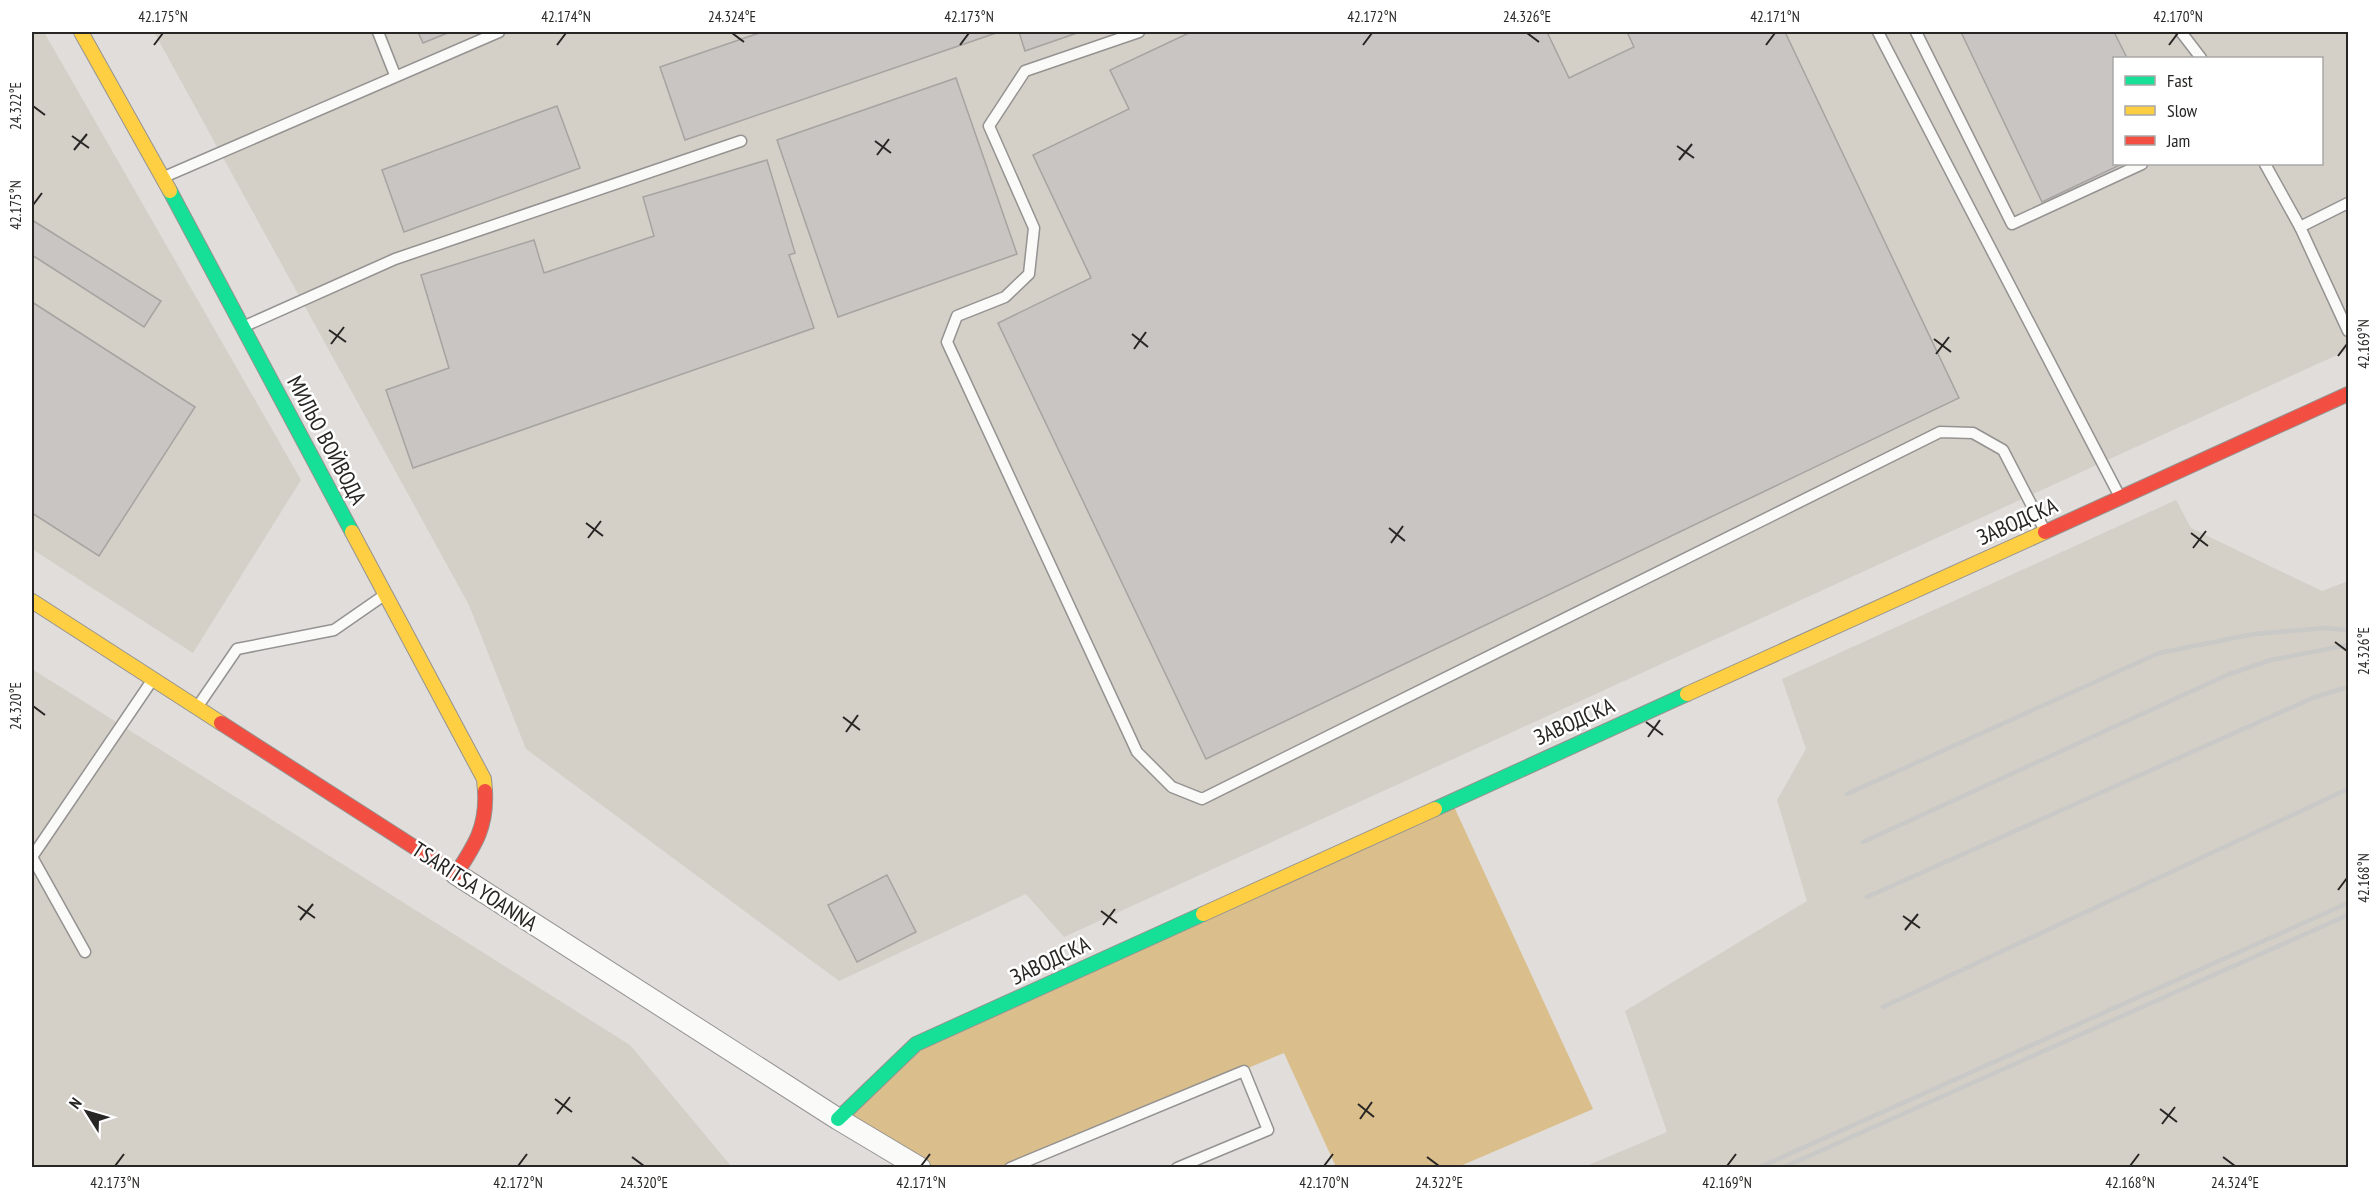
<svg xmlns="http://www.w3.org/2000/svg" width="2380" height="1199" font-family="'PT Sans Narrow',sans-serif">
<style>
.built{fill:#d4cfc7;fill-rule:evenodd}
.green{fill:#dabe8c}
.building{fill:#c8c5c3;stroke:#a6a3a1;stroke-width:1.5}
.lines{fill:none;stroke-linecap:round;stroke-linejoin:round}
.lane-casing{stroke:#959391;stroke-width:13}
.street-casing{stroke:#959391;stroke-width:23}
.fast-casing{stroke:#959391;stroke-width:16}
.slow-casing{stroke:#959391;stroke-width:16}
.jam-casing{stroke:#959391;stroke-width:16}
.lane{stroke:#fafaf9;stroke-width:10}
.street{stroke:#fafaf9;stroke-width:21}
.fast{stroke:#16e098;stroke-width:14}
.slow{stroke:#ffcf43;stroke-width:14}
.jam{stroke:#f24e42;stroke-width:14}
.rail{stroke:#c9c9c7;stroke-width:4.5}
.ticks{fill:none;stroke:#282624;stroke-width:2}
.labels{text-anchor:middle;stroke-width:5;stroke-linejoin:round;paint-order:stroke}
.street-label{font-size:22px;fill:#282624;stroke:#fff}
.neatline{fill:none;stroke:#282624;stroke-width:2}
.ticks-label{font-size:15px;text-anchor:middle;fill:#282624}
</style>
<rect width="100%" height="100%" fill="#e0ddda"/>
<!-- built -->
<g class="built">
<polygon points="32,32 44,32 301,480 193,653 32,549"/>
<path d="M154,32H2348V350L1064,937L1026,894L839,981L526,749L469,605ZM2114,58H2322V164H2114Z"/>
<polygon points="2176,500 2191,528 2322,591 2348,581 2348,1167 1584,1167 1667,1132 1625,1011 1807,901 1777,800 1806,749 1782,679"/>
<polygon points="32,669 630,1045 732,1167 32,1167"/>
</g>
<!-- green -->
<polygon class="green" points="1451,800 1593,1109 1458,1167 1336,1167 1284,1053 1010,1167 922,1167 838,1119 916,1044"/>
<!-- building -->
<g class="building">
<polygon points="418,32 450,32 423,43"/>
<polygon points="762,32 999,32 685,140 660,67"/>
<polygon points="1019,32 1080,32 1025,51"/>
<polygon points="1191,32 1547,32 1569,78 1634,47 1627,32 1785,32 1959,398 1206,759 998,323 1091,278 1033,155 1129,109 1110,70"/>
<polygon points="1961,32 2114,32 2127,58 2114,58 2114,164 2122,164 2042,202"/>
<polygon points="956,78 1017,254 838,317 777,140"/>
<polygon points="557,106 580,168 404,232 382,170"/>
<polygon points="767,160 795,253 789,255 814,328 413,468 386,390 449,368 421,275 534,240 544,273 654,236 643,197"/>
<polygon points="32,220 161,301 144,327 32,255"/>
<polygon points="32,302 195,407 99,556 32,513"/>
<polygon points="887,875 916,932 857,962 828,905"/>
</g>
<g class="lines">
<defs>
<g id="lane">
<polyline points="378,32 395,75"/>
<polyline points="1139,32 1025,71 989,126 1034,228 1029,274 1005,297 957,316 947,342 1137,752 1172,787 1202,799 1940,432 1973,433 2003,450 2045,531"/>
<polyline points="1878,32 2120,497"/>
<polyline points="1916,32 2012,224 2142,164"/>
<polyline points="2181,32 2201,58"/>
<polyline points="2265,164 2300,227 2348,331"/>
<polyline points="164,177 499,32"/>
<polyline points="2300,227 2348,203"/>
<polyline points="245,326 395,259 741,141"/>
<polyline points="198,706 237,649 334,630 383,596"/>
<polyline points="85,952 32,857 153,679"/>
<polyline points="1010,1168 1244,1071 1268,1130 1177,1168"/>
</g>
<polyline id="street" points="456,874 838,1119 920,1168"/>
<g id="fast">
<polyline points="170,191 352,532"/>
<polyline points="1435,809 1687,694"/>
<polyline points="838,1119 916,1044 1203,914"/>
</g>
<g id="slow">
<polyline points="81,32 170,191"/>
<polyline points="352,532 484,779 485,791"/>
<polyline points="32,601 221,723"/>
<polyline points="1687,694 2045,532"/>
<polyline points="1203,914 1435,809"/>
</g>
<g id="jam">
<polyline points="2045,532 2348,394"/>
<path d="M221,723L456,874C475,845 487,827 485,791"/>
</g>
</defs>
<!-- lane casing -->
<use href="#lane" class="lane-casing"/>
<!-- street casing -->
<use href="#street" class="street-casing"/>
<!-- fast casing -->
<use href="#fast" class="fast-casing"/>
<!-- slow casing -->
<use href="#slow" class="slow-casing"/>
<!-- jam casing -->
<use href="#jam" class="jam-casing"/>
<!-- lane -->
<use href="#lane" class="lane"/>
<!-- street -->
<use href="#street" class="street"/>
<!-- fast -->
<use href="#fast" class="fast"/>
<!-- slow -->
<use href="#slow" class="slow"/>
<!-- jam -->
<use href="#jam" class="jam"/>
<!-- rail -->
<g class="rail">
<polyline points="1847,794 2159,653 2254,634 2325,628 2348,630"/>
<polyline points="1863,842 2227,675 2271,660 2348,645"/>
<polyline points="1867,897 2315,697 2348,687"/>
<polyline points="1883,1007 2348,789"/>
<polyline points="1758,1168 2348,903"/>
<polyline points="1782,1168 2348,915"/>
</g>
</g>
<!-- ticks -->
<path class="ticks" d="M732,33L744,42M1527,33L1539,42M154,45L163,33M557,45L566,33M960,45L969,33M1363,45L1372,33M1766,45L1775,33M2169,45L2178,33M33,106L45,115M72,136L89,148M875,141L891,153M1677,146L1694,158M74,150L87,134M877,155L889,139M1679,160L1692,144M33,205L42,193M329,330L346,342M1132,334L1148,347M1934,339L1951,352M331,344L344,327M1134,349L1146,332M1936,354L1949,337M2338,356L2347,344M586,523L603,536M1389,528L1405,541M2191,533L2208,546M588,538L601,521M1391,543L1403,526M2193,548L2206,531M2335,642L2347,651M33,706L45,715M843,717L860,730M1646,722L1663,735M846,732L858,715M1648,737L1660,720M2338,890L2347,878M298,906L315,918M1101,911L1117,923M1903,916L1920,928M300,920L313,904M1103,925L1115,909M1905,930L1918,914M555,1099L572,1112M1358,1104L1374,1117M2160,1109L2177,1122M557,1114L570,1097M1360,1119L1372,1102M2162,1124L2175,1107M632,1157L644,1166M1427,1157L1439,1166M2223,1157L2235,1166M115,1166L124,1154M518,1166L527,1154M921,1166L930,1154M1324,1166L1333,1154M1727,1166L1736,1154M2130,1166L2139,1154"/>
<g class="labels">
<!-- street labels -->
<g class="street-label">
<text transform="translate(327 440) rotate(62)" y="8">МИЛЬО ВОЙВОДА</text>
<text transform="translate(2017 521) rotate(-24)" y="8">ЗАВОДСКА</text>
<text transform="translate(1574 721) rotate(-24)" y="8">ЗАВОДСКА</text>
<text transform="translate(475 886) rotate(33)" y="8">TSARITSA YOANNA</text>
<text transform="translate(1050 960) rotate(-25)" y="8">ЗАВОДСКА</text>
</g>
</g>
<!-- border -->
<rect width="2380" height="1199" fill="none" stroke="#ffffff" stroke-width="66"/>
<!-- legend -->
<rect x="2113" y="57" width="210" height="108" fill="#ffffff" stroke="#a9a8a7" stroke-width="1.5"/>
<rect x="2125" y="76" width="30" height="9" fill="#16e098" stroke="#a9a8a7" stroke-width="1.5"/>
<text x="2167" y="87" font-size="18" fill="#282624">Fast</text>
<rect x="2125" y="106" width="30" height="9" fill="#ffcf43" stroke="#a9a8a7" stroke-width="1.5"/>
<text x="2167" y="117" font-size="18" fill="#282624">Slow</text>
<rect x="2125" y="136" width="30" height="9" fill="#f24e42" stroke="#a9a8a7" stroke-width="1.5"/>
<text x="2167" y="147" font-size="18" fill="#282624">Jam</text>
<!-- north arrow -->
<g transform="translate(87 1112) rotate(307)" stroke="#ffffff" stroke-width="4.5" paint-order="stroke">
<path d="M0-4.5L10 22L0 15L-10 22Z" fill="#282624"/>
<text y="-9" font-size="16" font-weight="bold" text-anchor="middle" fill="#282624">N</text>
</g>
<rect x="33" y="33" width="2314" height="1133" class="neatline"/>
<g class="ticks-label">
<text x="163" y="22">42.175°N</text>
<text x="566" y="22">42.174°N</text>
<text x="732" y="22">24.324°E</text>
<text x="969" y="22">42.173°N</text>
<text x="1372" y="22">42.172°N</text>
<text x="1527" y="22">24.326°E</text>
<text x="1775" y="22">42.171°N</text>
<text x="2178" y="22">42.170°N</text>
<text transform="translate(16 106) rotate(-90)" y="5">24.322°E</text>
<text transform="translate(16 205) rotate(-90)" y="5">42.175°N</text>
<text transform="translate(2364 344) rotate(-90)" y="5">42.169°N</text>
<text transform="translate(2364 651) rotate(-90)" y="5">24.326°E</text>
<text transform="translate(16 706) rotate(-90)" y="5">24.320°E</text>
<text transform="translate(2364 878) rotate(-90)" y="5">42.168°N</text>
<text x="115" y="1188">42.173°N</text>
<text x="518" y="1188">42.172°N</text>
<text x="644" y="1188">24.320°E</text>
<text x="921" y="1188">42.171°N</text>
<text x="1324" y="1188">42.170°N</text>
<text x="1439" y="1188">24.322°E</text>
<text x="1727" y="1188">42.169°N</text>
<text x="2130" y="1188">42.168°N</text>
<text x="2235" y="1188">24.324°E</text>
</g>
</svg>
